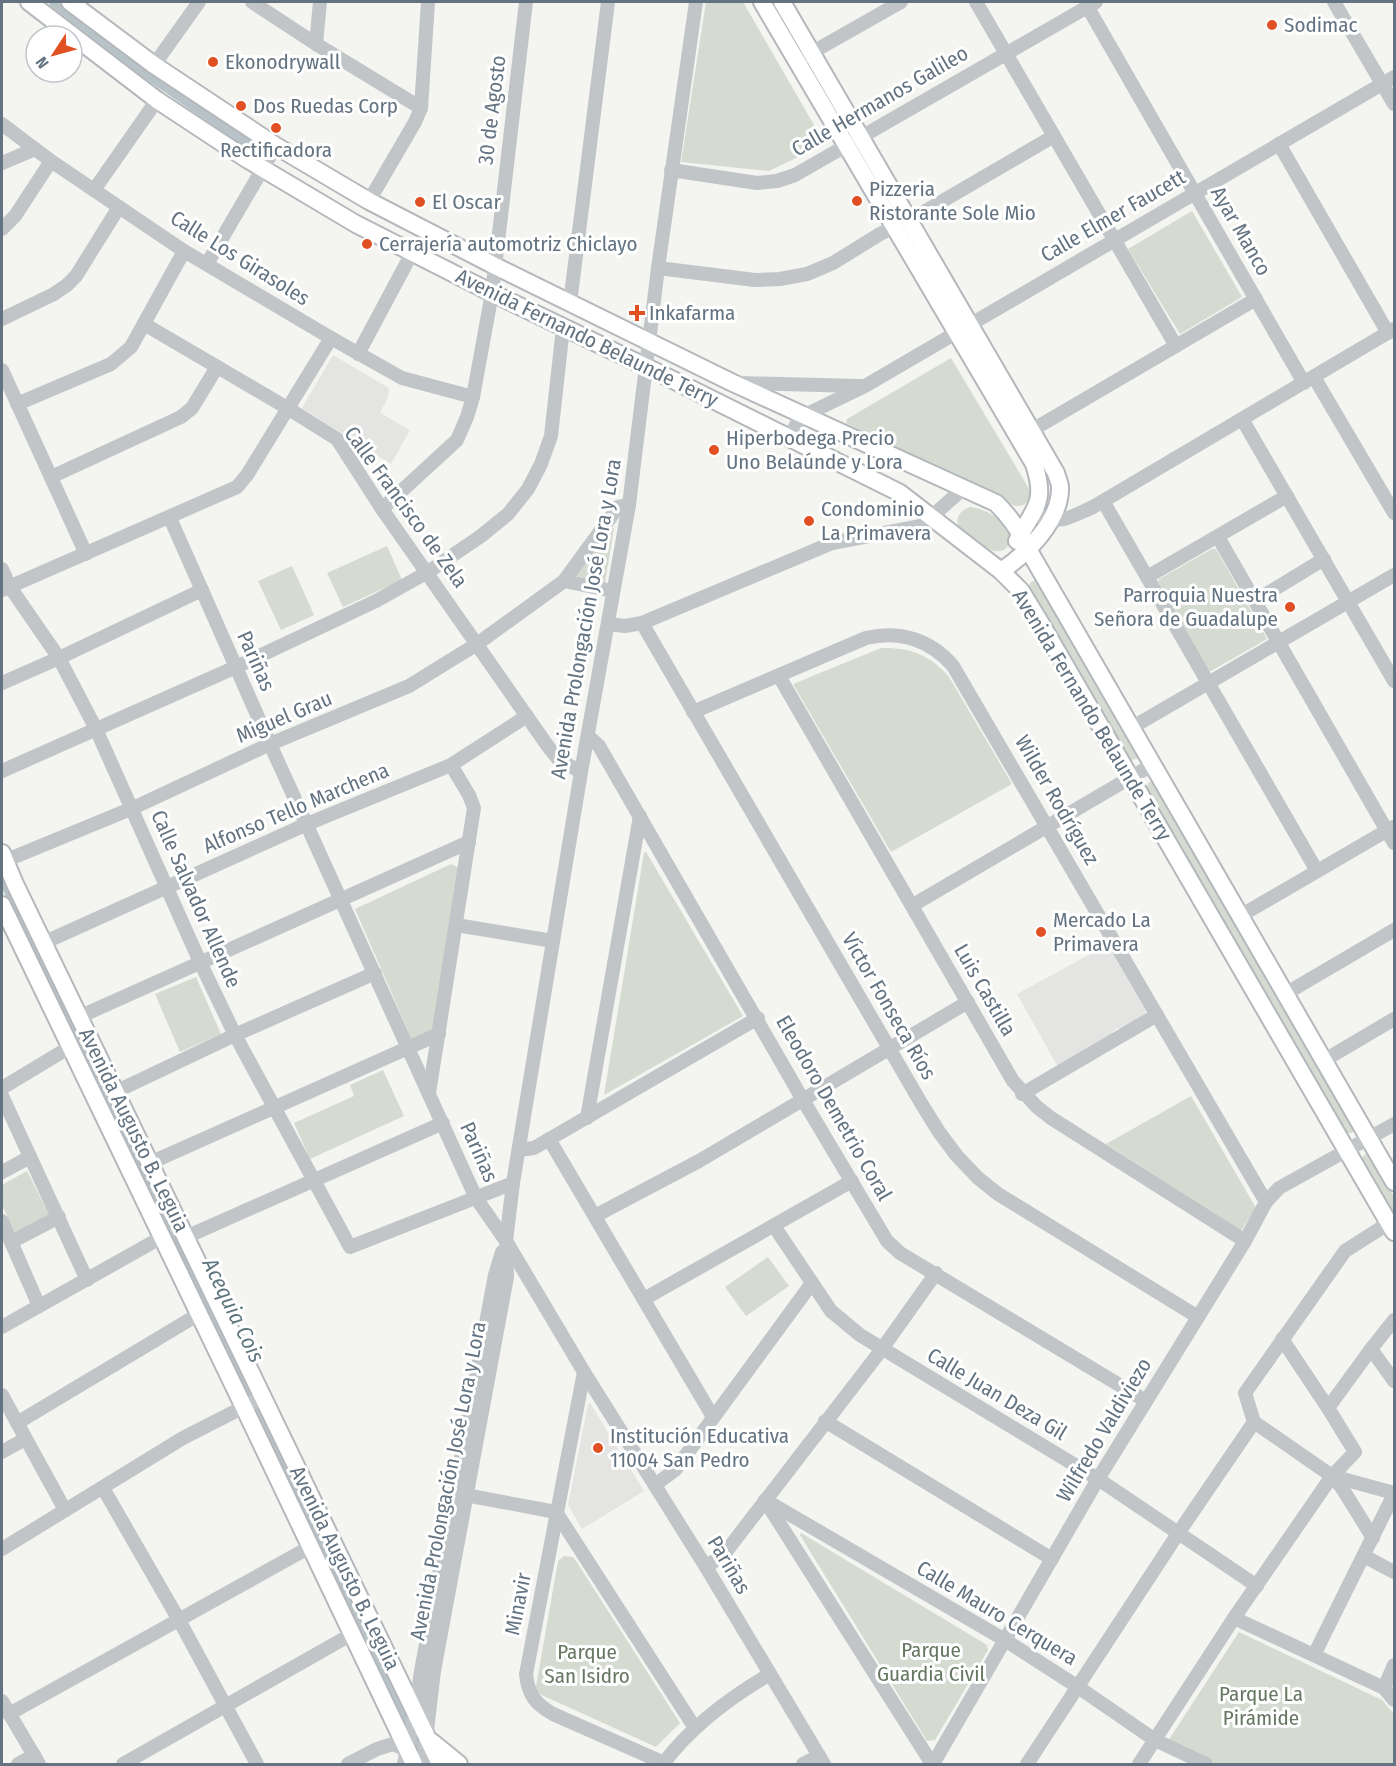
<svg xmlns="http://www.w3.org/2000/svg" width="1396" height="1766" font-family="'Fira Sans Condensed',sans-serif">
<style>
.built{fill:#e4e5e3}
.green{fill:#d5dbd1}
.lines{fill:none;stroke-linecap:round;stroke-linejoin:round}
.canal{stroke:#b8c3c7;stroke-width:12}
.major-casing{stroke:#b4b8bc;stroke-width:20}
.minor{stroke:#c1c5c8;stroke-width:14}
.major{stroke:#fff;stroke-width:16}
.poi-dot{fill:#e15022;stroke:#fff;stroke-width:2}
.labels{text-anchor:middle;stroke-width:6;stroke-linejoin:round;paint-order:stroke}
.poi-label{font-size:21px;fill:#637381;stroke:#fff;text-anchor:start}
.street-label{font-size:21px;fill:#637381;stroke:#fff}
.park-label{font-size:21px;fill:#667862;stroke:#fff}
.water-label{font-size:22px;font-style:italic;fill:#5f767f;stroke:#fff}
</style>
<rect width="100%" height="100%" fill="#f4f4f0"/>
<!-- built -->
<g class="built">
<polygon points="333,355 389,388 388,397 380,413 410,430 391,464 302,408"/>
<polygon points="1107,945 1146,1011 1142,1020 1125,1030 1118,1028 1112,1032 1111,1038 1058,1067 1017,994"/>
<polygon points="590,1403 644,1491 582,1529 568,1505 588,1404"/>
</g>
<!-- green -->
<g class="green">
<polygon points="706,2 743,2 825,144 769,171 681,162"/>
<polygon points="1192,211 1242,297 1180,334 1128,249"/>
<polygon points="951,358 1031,492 1031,497 1024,505 1015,506 846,423 847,419"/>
<path d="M970,507C986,509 1006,520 1011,536C1007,563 984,548 971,538C967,534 959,530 958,525C955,516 963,509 970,507Z"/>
<polygon points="611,528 614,528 605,583 575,576"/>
<polygon points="387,546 402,580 343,607 327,573"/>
<polygon points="1212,549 1216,549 1267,639 1211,671 1207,670 1158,582 1159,579"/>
<polygon points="292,566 314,615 281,630 258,581"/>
<polygon points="1036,580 1139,756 1137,759 1130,760 1029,586 1031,582"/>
<path d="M881,648C910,647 930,655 949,677L1012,784L891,852L793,684Z"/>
<polygon points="1149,782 1154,783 1355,1128 1352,1133 1345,1133 1146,788"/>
<polygon points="646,852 743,1016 604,1095 644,853"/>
<polygon points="451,864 459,868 433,1034 413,1042 355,909"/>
<polygon points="196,977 221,1034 180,1052 155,994"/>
<polygon points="383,1070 404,1116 310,1159 294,1123 354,1096 350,1085"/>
<polygon points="1191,1096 1256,1208 1241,1231 1106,1144"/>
<polygon points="1365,1154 1370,1156 1394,1196 1394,1217 1360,1161"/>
<polygon points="27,1171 51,1218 16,1235 2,1205 2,1185"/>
<polygon points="768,1257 789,1286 746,1316 725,1287"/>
<polygon points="801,1533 987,1645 988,1650 935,1740 927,1741 800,1535"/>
<polygon points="564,1556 573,1557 576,1561 680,1723 656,1747 535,1692 558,1561"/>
<polygon points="1239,1632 1382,1700 1394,1714 1394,1764 1215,1764 1168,1741"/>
</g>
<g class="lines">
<!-- canal -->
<g class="canal">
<polyline points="55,2 149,74 259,150"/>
<polyline points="2,874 85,1052 207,1302 425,1758"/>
</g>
<defs>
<g id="major">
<polyline points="29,2 157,100 245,158 356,224 492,293 663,375 900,493 1001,571 1021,591 1040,622 1394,1232"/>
<path d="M70,2L154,65L276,146L369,201L495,266L733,383L996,503C1010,517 1020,530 1028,549L1394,1182"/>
<path d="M762,2L1034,464C1047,503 1034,508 1017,541"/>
<path d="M782,2L1056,473C1057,477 1060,483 1060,487C1061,521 1026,554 1001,571"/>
<polyline points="2,853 15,884 440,1764"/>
<polyline points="2,905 240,1399 414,1764"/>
<polyline points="432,1742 459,1764"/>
</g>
</defs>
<!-- major casing -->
<use href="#major" class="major-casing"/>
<!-- minor -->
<g class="minor">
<polyline points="252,2 316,44 421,108"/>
<polyline points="976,2 1176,346"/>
<polyline points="1334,2 1394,104"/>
<polyline points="1087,6 1304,383"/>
<polyline points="316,44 320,2"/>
<polyline points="804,57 901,2"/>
<polyline points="154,65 199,2"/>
<polyline points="2,124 51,161 184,251 331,338 402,378 473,397"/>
<polyline points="1279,144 1388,333"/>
<polyline points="2,163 35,149"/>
<polyline points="671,170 757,183 777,181 795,175 1096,2"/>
<polyline points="94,190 157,100"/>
<polyline points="369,201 415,122 421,108 428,2"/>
<polyline points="2,229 15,216 51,161"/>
<polyline points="207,264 276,146"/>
<polyline points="658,268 755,280 780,279 807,274 833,263 880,234 910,220 1054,136"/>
<polyline points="570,303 608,2"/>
<polyline points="2,319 54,294 67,285 76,276 119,207"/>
<polyline points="144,324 289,409 337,439 382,509 547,745 558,759 581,772"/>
<polyline points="358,354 412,253"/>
<polyline points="2,370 86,554"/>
<polyline points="1314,377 1394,513"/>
<polyline points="738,383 860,386"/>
<polyline points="17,404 111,364 131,347 184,251"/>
<polyline points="1242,419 1394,681"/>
<polyline points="1022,436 1256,299"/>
<polyline points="790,437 799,419 805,415 865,386 1394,77"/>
<polyline points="51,477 181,417 192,408 217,367"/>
<polyline points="1103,501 1317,871"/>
<polyline points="382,509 457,440 467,417 473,397 492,293 526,2"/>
<path d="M1033,514C1062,525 1066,519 1093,507L1394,329"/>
<polyline points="170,518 270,744 476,1198 506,1241 584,1372 706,1567 824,1764"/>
<polyline points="1218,537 1394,843"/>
<polyline points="2,569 10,587 59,658 96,729 200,962 235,1035 350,1247 513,1183"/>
<polyline points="1147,577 1287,496"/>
<polyline points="564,581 613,591"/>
<polyline points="2,590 237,487 247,475 331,338"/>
<polyline points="1255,601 1324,559"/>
<polyline points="642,623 921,1103 939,1132 957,1156 978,1178 998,1194 1198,1317"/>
<polyline points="608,624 625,626 642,623 832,543 921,526 964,488"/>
<polyline points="779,676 1013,1081 1037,1107 1051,1118 1245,1241"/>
<polyline points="2,683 59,658 202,590"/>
<path d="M693,712L866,638C900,630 931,640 953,666L1266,1202"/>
<polyline points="1131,728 1394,575"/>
<polyline points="588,736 599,746 803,1100 887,1241 900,1253 1146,1401"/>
<polyline points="2,771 236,667 376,601 428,572 481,536 508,514 528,489 541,464 551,436 563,328"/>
<polyline points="2,862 133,808 270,744 409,686 477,644 564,581 618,507 629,505"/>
<polyline points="913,905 1152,765"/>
<polyline points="1240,916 1393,827"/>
<polyline points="456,925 553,941"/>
<polyline points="43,943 307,824 451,765 527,716"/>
<polyline points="1285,994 1394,930"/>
<polyline points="79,1017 469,842"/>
<polyline points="1323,1061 1394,1019"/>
<polyline points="2,1088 70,1047"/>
<polyline points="115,1092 235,1035 375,973"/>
<polyline points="429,1093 474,808 469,795 451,765"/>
<polyline points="1022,1094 1157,1015"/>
<polyline points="2,1096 87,1280"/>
<polyline points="587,1118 640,816"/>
<polyline points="549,1139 713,1417"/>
<polyline points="519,1150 534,1148 758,1018"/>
<polyline points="150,1163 439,1034"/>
<polyline points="2,1172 30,1157"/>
<polyline points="595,1216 699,1161 968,1002"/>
<polyline points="2,1221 39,1306"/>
<polyline points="774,1226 831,1311 860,1335 1098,1479 1257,1586"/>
<polyline points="186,1237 443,1123"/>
<polyline points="11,1242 59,1217"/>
<polyline points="644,1299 852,1181"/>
<polyline points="2,1327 162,1237"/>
<polyline points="1371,1349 1394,1381"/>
<path d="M584,1372L526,1674C528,1694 535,1704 553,1714L664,1763"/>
<polyline points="2,1395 65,1510"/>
<polyline points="1328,1408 1371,1349 1394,1320"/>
<polyline points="825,1421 1052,1559"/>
<polyline points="1254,1422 1245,1393 1345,1251 1389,1223"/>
<polyline points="1254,1422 1332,1476 1394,1493"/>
<polyline points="17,1423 199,1314"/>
<polyline points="2,1452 25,1439"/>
<polyline points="1332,1476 1342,1488 1373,1538"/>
<polyline points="655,1485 675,1470 812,1283"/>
<polyline points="103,1488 179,1620 257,1764"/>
<polyline points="460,1494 556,1512 695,1728"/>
<polyline points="765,1500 1005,1640 1078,1687 1155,1740 1206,1764"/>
<polyline points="766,1502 932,1764"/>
<polyline points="2,1549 183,1438 263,1397"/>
<polyline points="1364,1556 1394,1572"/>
<polyline points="706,1567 725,1553 882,1349 936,1273"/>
<polyline points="1234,1618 1384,1688 1394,1700"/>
<polyline points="1314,1655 1394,1494"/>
<polyline points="1384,1688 1394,1665"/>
<polyline points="2,1701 39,1764"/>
<polyline points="9,1714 310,1547"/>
<polyline points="18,1764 34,1755"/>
<polyline points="123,1764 352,1634"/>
<polyline points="348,1764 377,1749 393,1744 407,1750"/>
<polyline points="404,1764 415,1714 421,1671 495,1275 502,1252"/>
<polyline points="423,1764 434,1671 507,1277 506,1241 513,1183 581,772 629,505 658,268 696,2"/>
<path d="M663,1764C691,1726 729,1698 770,1674"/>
<polyline points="803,1764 819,1756"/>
<polyline points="933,1764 1098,1479 1245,1241 1266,1202 1279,1188 1394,1124"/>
<polyline points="1027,1764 1179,1532 1254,1422"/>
<polyline points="1139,1764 1234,1618 1332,1476 1355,1452 1328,1408 1282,1339"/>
</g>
<!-- major -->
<use href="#major" class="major"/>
</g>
<!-- markers -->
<g class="poi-dot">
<circle cx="1272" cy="25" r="6"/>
<circle cx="213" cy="62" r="6"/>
<circle cx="241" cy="106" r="6"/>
<circle cx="276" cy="128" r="6"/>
<circle cx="857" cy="201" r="6"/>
<circle cx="420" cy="202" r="6"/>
<circle cx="367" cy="244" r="6"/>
<path d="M634 304h6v6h6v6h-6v6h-6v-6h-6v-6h6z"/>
<circle cx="714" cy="450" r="6"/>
<circle cx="809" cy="521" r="6"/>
<circle cx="1290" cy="607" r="6"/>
<circle cx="1041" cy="932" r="6"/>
<circle cx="598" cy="1448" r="6"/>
</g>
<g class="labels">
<!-- poi labels -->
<g class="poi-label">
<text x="1284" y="32">Sodimac</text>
<text x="225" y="69">Ekonodrywall</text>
<text x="253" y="113">Dos Ruedas Corp</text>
<text x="276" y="157" text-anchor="middle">Rectificadora</text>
<text x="869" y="196">Pizzeria<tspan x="869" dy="24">Ristorante Sole Mio</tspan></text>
<text x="432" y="209">El Oscar</text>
<text x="379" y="251">Cerrajería automotriz Chiclayo</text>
<text x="649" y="320">Inkafarma</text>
<text x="726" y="445">Hiperbodega Precio<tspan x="726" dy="24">Uno Belaúnde y Lora</tspan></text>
<text x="821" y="516">Condominio<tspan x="821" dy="24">La Primavera</tspan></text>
<text x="1278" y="602" text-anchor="end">Parroquia Nuestra<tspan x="1278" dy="24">Señora de Guadalupe</tspan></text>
<text x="1053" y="927">Mercado La<tspan x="1053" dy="24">Primavera</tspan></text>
<text x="610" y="1443">Institución Educativa<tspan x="610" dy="24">11004 San Pedro</tspan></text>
</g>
<!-- street labels -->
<g class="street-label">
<text transform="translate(880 101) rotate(-30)" y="7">Calle Hermanos Galileo</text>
<text transform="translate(492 110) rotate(-83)" y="7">30 de Agosto</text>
<text transform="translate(1113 216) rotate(-30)" y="7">Calle Elmer Faucett</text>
<text transform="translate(1241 231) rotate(60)" y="7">Ayar Manco</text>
<text transform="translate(240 258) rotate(32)" y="7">Calle Los Girasoles</text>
<text transform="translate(587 338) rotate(26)" y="7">Avenida Fernando Belaunde Terry</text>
<text transform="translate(406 507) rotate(54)" y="7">Calle Francisco de Zela</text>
<text transform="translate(586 619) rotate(-80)" y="7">Avenida Prolongación José Lora y Lora</text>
<text transform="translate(256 661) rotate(66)" y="7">Pariñas</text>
<text transform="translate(1092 715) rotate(59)" y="7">Avenida Fernando Belaunde Terry</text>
<text transform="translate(284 717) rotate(-23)" y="7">Miguel Grau</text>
<text transform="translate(1057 800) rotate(60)" y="7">Wilder Rodríguez</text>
<text transform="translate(296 808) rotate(-23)" y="7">Alfonso Tello Marchena</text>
<text transform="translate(196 899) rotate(66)" y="7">Calle Salvador Allende</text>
<text transform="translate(985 990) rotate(60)" y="7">Luis Castilla</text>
<text transform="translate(889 1006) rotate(60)" y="7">Víctor Fonseca Ríos</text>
<text transform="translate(834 1108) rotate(60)" y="7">Eleodoro Demetrio Coral</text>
<text transform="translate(134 1130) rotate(64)" y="7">Avenida Augusto B. Leguia</text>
<text transform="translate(479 1152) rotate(66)" y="7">Pariñas</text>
<text transform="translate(997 1394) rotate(31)" y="7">Calle Juan Deza Gil</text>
<text transform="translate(1104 1430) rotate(-59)" y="7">Wilfredo Valdiviezo</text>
<text transform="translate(448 1481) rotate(-79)" y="7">Avenida Prolongación José Lora y Lora</text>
<text transform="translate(729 1565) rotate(59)" y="7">Pariñas</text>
<text transform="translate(345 1568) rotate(64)" y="7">Avenida Augusto B. Leguia</text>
<text transform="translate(518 1604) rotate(-79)" y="7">Minavir</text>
<text transform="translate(997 1613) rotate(31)" y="7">Calle Mauro Cerquera</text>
</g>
<!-- park labels -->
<g class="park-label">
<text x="931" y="1657">Parque<tspan x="931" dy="24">Guardia Civil</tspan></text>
<text x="587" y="1659">Parque<tspan x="587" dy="24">San Isidro</tspan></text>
<text x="1261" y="1701">Parque La<tspan x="1261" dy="24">Pirámide</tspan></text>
</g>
<!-- water labels -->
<g class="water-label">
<text transform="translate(234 1310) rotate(64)" y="8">Acequia Cois</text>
</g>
</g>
<!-- border -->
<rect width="1396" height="1766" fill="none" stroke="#637381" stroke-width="6"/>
<!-- north arrow -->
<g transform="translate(54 54) rotate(234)"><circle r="28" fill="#ffffff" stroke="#c1c7cd" stroke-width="1.5"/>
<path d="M0-4.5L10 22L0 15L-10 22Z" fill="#e15022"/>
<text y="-9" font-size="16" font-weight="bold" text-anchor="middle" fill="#637381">N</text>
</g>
</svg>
